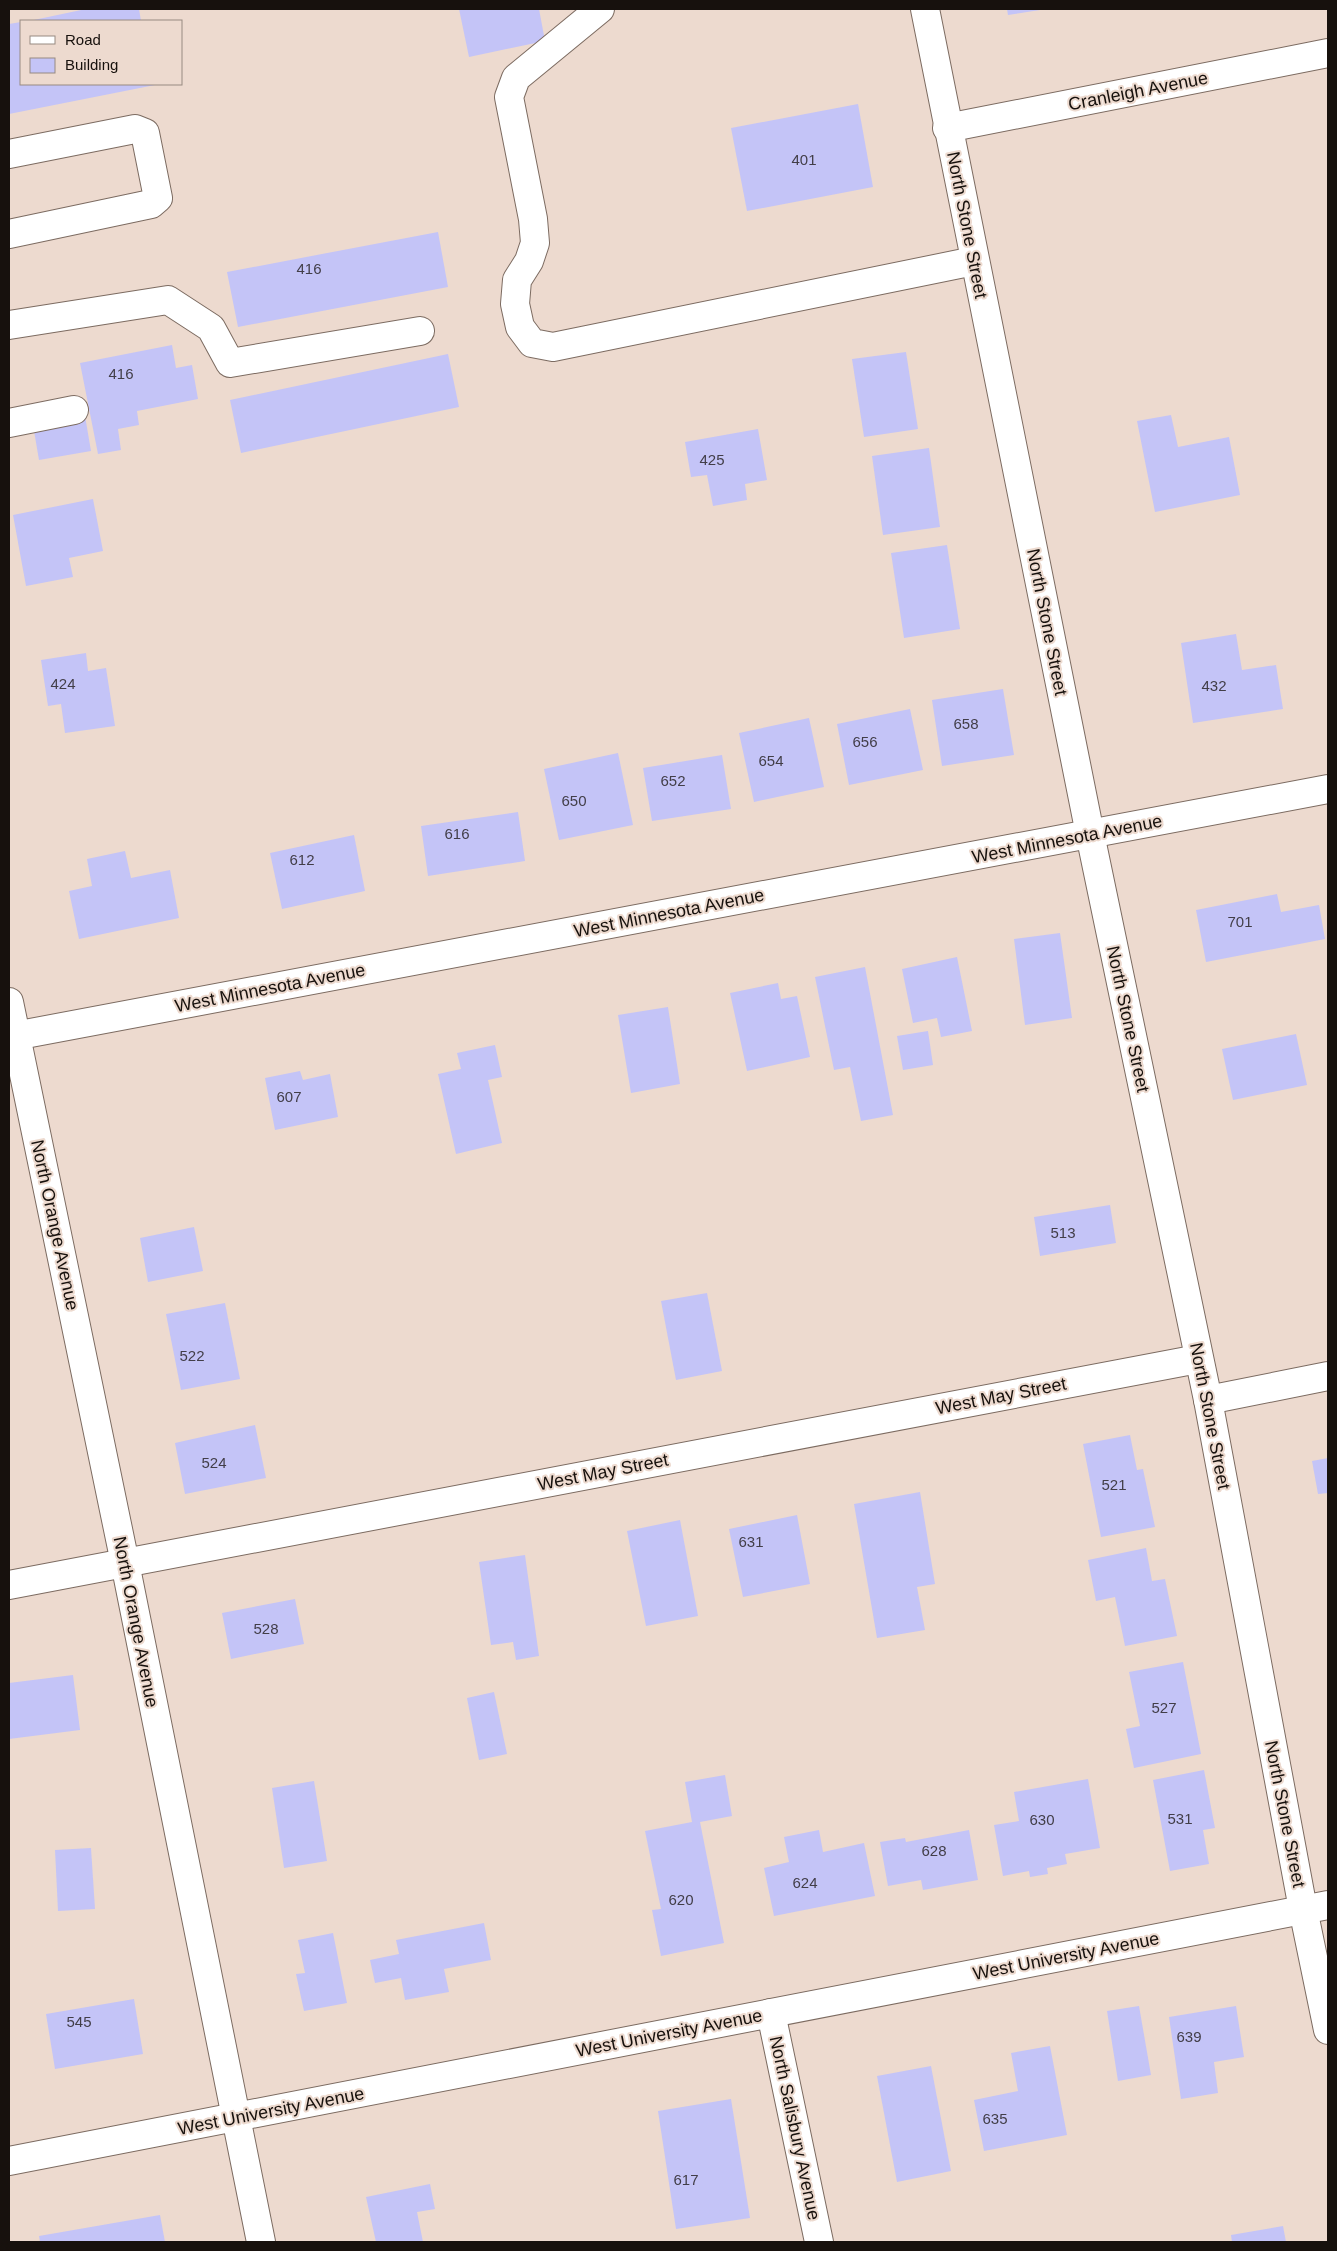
<svg xmlns="http://www.w3.org/2000/svg" width="1337" height="2251" font-family="Arial,sans-serif">
<style>
.building{fill:#c4c4f7}
.lines{fill:none;stroke-linecap:round;stroke-linejoin:round}
.minor-casing{stroke:#7c6b61;stroke-width:30}
.minor{stroke:#fff;stroke-width:28}
.labels{text-anchor:middle;stroke-width:4;stroke-linejoin:round;paint-order:stroke}
.number-label{font-size:15px;fill:#423e48}
.street-label{font-size:18px;fill:#17110d;stroke:#eddacf}
</style>
<rect width="100%" height="100%" fill="#eddacf"/>
<!-- building -->
<g class="building">
<polygon points="86,9 139,9 141,21 29,21"/>
<polygon points="459,9 539,9 545,41 469,57"/>
<polygon points="1007,9 1040,9 1040,10 1008,15"/>
<polygon points="21,22 21,84 155,85 9,114 9,24"/>
<polygon points="858,104 873,187 747,211 731,128"/>
<polygon points="438,232 448,287 238,327 227,272"/>
<polygon points="172,345 176,368 192,365 198,399 137,411 139,425 118,429 121,450 98,454 80,363"/>
<polygon points="906,352 918,429 864,437 852,359"/>
<polygon points="448,354 459,407 241,453 230,400"/>
<polygon points="1171,415 1178,447 1229,437 1240,495 1155,512 1137,421"/>
<polygon points="85,416 91,451 39,460 33,425"/>
<polygon points="758,429 767,480 745,484 747,500 713,506 707,475 691,477 685,442"/>
<polygon points="929,448 940,527 883,535 872,456"/>
<polygon points="93,499 103,551 69,558 73,577 26,586 13,515"/>
<polygon points="947,545 960,629 904,638 891,553"/>
<polygon points="1236,634 1242,670 1276,665 1283,709 1193,723 1181,643"/>
<polygon points="86,653 88,671 106,668 115,726 65,733 61,704 48,706 41,660"/>
<polygon points="1003,689 1014,755 942,766 932,700"/>
<polygon points="910,709 923,770 849,785 837,724"/>
<polygon points="809,718 824,787 754,802 739,733"/>
<polygon points="618,753 633,825 559,840 544,769"/>
<polygon points="722,755 731,809 652,821 643,768"/>
<polygon points="518,812 525,861 428,876 421,826"/>
<polygon points="354,835 365,891 282,909 270,853"/>
<polygon points="125,851 131,878 170,870 179,918 79,939 69,891 92,886 87,859"/>
<polygon points="1277,894 1281,912 1319,905 1325,939 1206,962 1196,910"/>
<polygon points="1060,933 1072,1018 1025,1025 1014,939"/>
<polygon points="957,957 972,1031 941,1037 937,1018 913,1023 902,969"/>
<polygon points="865,967 893,1115 861,1121 850,1067 834,1070 815,977"/>
<polygon points="778,983 781,999 797,996 810,1057 747,1071 730,993"/>
<polygon points="668,1007 680,1084 631,1093 618,1015"/>
<polygon points="928,1031 933,1065 903,1070 897,1036"/>
<polygon points="1296,1034 1307,1085 1233,1100 1222,1049"/>
<polygon points="495,1045 502,1077 488,1080 502,1143 456,1154 438,1074 461,1069 457,1053"/>
<polygon points="300,1071 303,1080 330,1074 338,1117 275,1130 265,1078"/>
<polygon points="1110,1205 1116,1243 1040,1256 1034,1217"/>
<polygon points="194,1227 203,1271 148,1282 140,1238"/>
<polygon points="707,1293 722,1371 676,1380 661,1301"/>
<polygon points="225,1303 240,1379 181,1390 166,1314"/>
<polygon points="255,1425 266,1478 185,1494 175,1443"/>
<polygon points="1130,1435 1137,1470 1143,1469 1155,1527 1101,1537 1083,1444"/>
<polygon points="1328,1458 1328,1493 1318,1494 1312,1461"/>
<polygon points="920,1492 935,1584 917,1587 925,1630 877,1638 854,1504"/>
<polygon points="797,1515 810,1584 743,1597 729,1529"/>
<polygon points="680,1520 698,1616 646,1626 627,1531"/>
<polygon points="1146,1548 1152,1581 1165,1579 1177,1636 1125,1646 1115,1597 1096,1601 1088,1560"/>
<polygon points="525,1555 539,1656 516,1660 513,1642 491,1645 479,1562"/>
<polygon points="295,1599 304,1644 231,1659 222,1613"/>
<polygon points="1183,1662 1201,1754 1134,1768 1126,1729 1140,1726 1129,1672"/>
<polygon points="73,1675 80,1730 9,1739 9,1683"/>
<polygon points="494,1692 507,1754 479,1760 467,1698"/>
<polygon points="1204,1770 1215,1828 1203,1830 1209,1864 1170,1871 1153,1780"/>
<polygon points="725,1775 732,1816 700,1822 724,1943 661,1956 652,1910 661,1909 645,1831 692,1822 685,1782"/>
<polygon points="1088,1779 1100,1848 1065,1854 1067,1864 1047,1868 1048,1874 1030,1877 1029,1871 1003,1876 994,1825 1019,1821 1014,1792"/>
<polygon points="314,1781 327,1861 284,1868 272,1788"/>
<polygon points="819,1830 823,1852 864,1843 875,1896 774,1916 764,1868 789,1862 784,1837"/>
<polygon points="969,1830 978,1880 923,1890 921,1880 888,1886 880,1842 905,1838 906,1842"/>
<polygon points="91,1848 95,1909 58,1911 55,1850"/>
<polygon points="484,1923 491,1960 444,1969 449,1992 405,2000 401,1978 375,1983 370,1960 399,1954 396,1940"/>
<polygon points="333,1933 347,2003 304,2011 296,1974 305,1973 298,1940"/>
<polygon points="134,1999 143,2054 55,2069 46,2014"/>
<polygon points="1139,2006 1151,2075 1118,2081 1107,2011"/>
<polygon points="1236,2006 1244,2057 1214,2062 1218,2093 1181,2099 1169,2017"/>
<polygon points="1050,2046 1067,2135 984,2151 974,2100 1018,2091 1011,2053"/>
<polygon points="931,2066 951,2171 897,2182 877,2076"/>
<polygon points="731,2099 750,2218 676,2229 658,2111"/>
<polygon points="430,2184 435,2209 417,2212 423,2242 376,2242 366,2197"/>
<polygon points="160,2215 165,2242 40,2242 39,2236"/>
<polygon points="1283,2226 1286,2242 1232,2242 1231,2235"/>
</g>
<g class="lines">
<defs>
<g id="minor">
<polyline points="600,9 516,78 509,97 533,219 535,243 529,261 517,280 515,304 520,327 532,343 553,347 974,261"/>
<polyline points="925,9 1090,834 1208,1400 1303,1909 1328,2030"/>
<polyline points="947,128 1328,53"/>
<polyline points="9,154 135,129 145,133 158,198 151,204 9,234"/>
<polyline points="9,325 168,300 211,328 230,363 420,331"/>
<polyline points="9,423 74,410"/>
<polyline points="9,1002 125,1563 261,2242"/>
<polyline points="9,1037 1328,789"/>
<polyline points="1208,1400 1328,1376"/>
<polyline points="9,1585 1198,1359"/>
<polyline points="771,2013 819,2242"/>
<polyline points="9,2161 1328,1905"/>
</g>
</defs>
<!-- minor casing -->
<use href="#minor" class="minor-casing"/>
<!-- minor -->
<use href="#minor" class="minor"/>
</g>
<g class="labels">
<!-- number labels -->
<g class="number-label">
<text x="804" y="165">401</text>
<text x="309" y="274">416</text>
<text x="121" y="379">416</text>
<text x="712" y="465">425</text>
<text x="63" y="689">424</text>
<text x="1214" y="691">432</text>
<text x="966" y="729">658</text>
<text x="865" y="747">656</text>
<text x="771" y="766">654</text>
<text x="673" y="786">652</text>
<text x="574" y="806">650</text>
<text x="457" y="839">616</text>
<text x="302" y="865">612</text>
<text x="1240" y="927">701</text>
<text x="289" y="1102">607</text>
<text x="1063" y="1238">513</text>
<text x="192" y="1361">522</text>
<text x="214" y="1468">524</text>
<text x="1114" y="1490">521</text>
<text x="751" y="1547">631</text>
<text x="266" y="1634">528</text>
<text x="1164" y="1713">527</text>
<text x="1180" y="1824">531</text>
<text x="1042" y="1825">630</text>
<text x="934" y="1856">628</text>
<text x="805" y="1888">624</text>
<text x="681" y="1905">620</text>
<text x="79" y="2027">545</text>
<text x="1189" y="2042">639</text>
<text x="995" y="2124">635</text>
<text x="686" y="2185">617</text>
</g>
<!-- street labels -->
<g class="street-label">
<text transform="translate(1138 91) rotate(-11)" y="6">Cranleigh Avenue</text>
<text transform="translate(967 225) rotate(79)" y="6">North Stone Street</text>
<text transform="translate(1047 622) rotate(79)" y="6">North Stone Street</text>
<text transform="translate(1067 839) rotate(-11)" y="6">West Minnesota Avenue</text>
<text transform="translate(669 913) rotate(-11)" y="6">West Minnesota Avenue</text>
<text transform="translate(270 988) rotate(-11)" y="6">West Minnesota Avenue</text>
<text transform="translate(1128 1019) rotate(78)" y="6">North Stone Street</text>
<text transform="translate(55 1225) rotate(78)" y="6">North Orange Avenue</text>
<text transform="translate(1001 1396) rotate(-11)" y="6">West May Street</text>
<text transform="translate(1210 1416) rotate(79)" y="6">North Stone Street</text>
<text transform="translate(603 1472) rotate(-11)" y="6">West May Street</text>
<text transform="translate(136 1622) rotate(79)" y="6">North Orange Avenue</text>
<text transform="translate(1285 1814) rotate(79)" y="6">North Stone Street</text>
<text transform="translate(1066 1956) rotate(-11)" y="6">West University Avenue</text>
<text transform="translate(669 2033) rotate(-11)" y="6">West University Avenue</text>
<text transform="translate(271 2111) rotate(-11)" y="6">West University Avenue</text>
<text transform="translate(795 2128) rotate(78)" y="6">North Salisbury Avenue</text>
</g>
</g>
<!-- border -->
<rect width="1337" height="2251" fill="none" stroke="#17110d" stroke-width="20"/>
<!-- legend -->
<rect x="20" y="20" width="162" height="65" fill="#eddacf" stroke="#978a81"/>
<rect x="30" y="36" width="25" height="8" fill="#ffffff" stroke="#978a81"/>
<text x="65" y="45" font-size="15" fill="#17110d">Road</text>
<rect x="30" y="58" width="25" height="15" fill="#c4c4f7" stroke="#978a81"/>
<text x="65" y="70" font-size="15" fill="#17110d">Building</text>
</svg>
